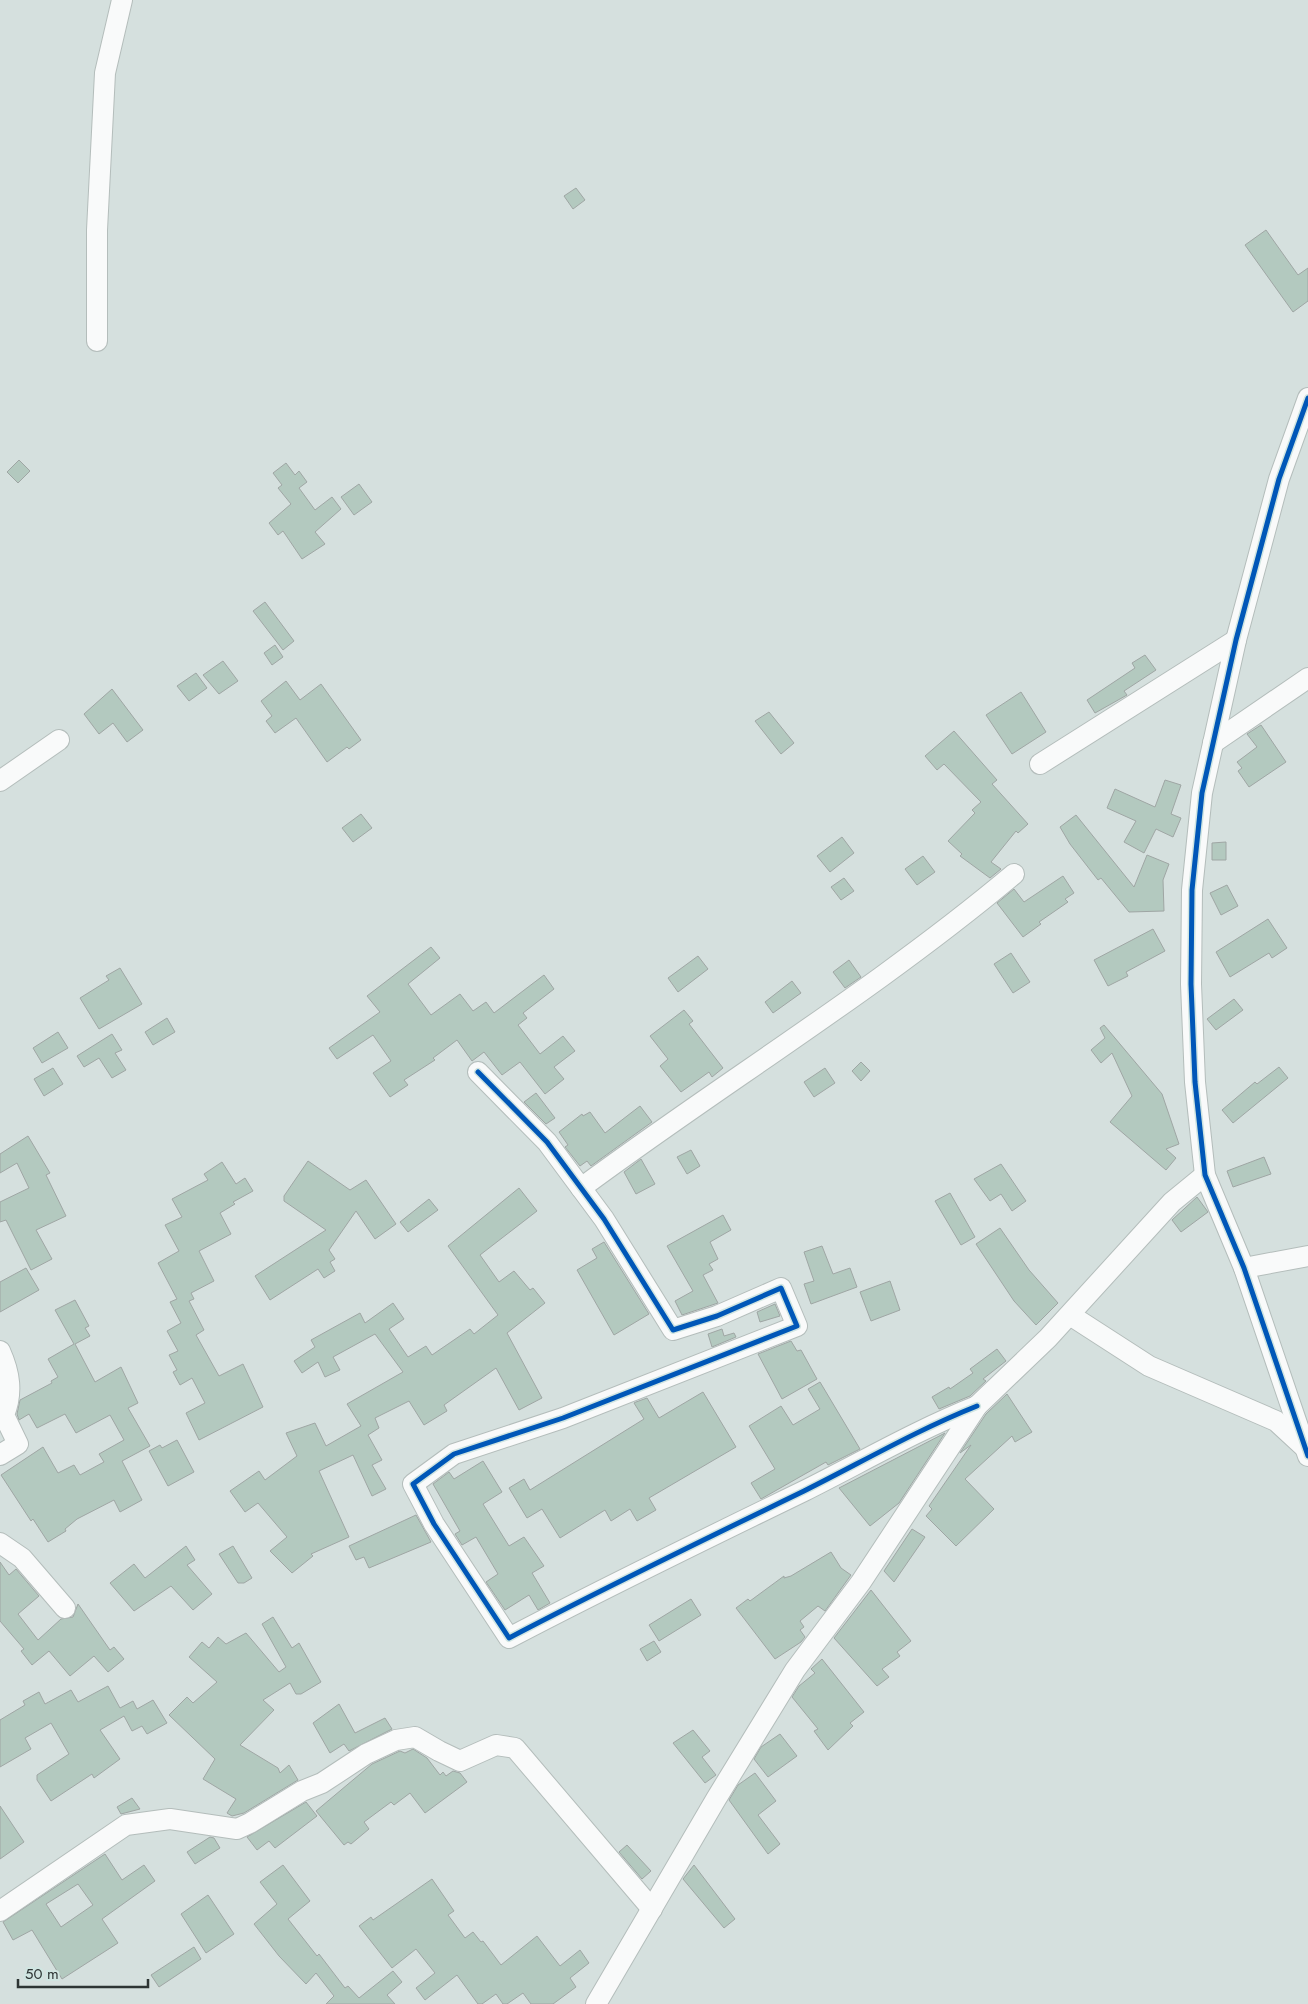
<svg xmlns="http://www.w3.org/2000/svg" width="1308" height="2004" font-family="Jost,sans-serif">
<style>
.building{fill:#b3c9bf;stroke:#9fa6a4;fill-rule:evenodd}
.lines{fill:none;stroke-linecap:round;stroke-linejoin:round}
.minor-casing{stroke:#b4bdbb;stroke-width:22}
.minor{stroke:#f9fafa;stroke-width:20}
.cycleway-casing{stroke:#d0e5e1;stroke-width:8}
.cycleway{stroke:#0057b8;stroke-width:5}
</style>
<rect width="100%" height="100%" fill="#d5e0de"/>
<!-- building -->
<g class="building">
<polygon points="576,188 585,200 573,209 564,196"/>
<polygon points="1266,230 1298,275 1308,268 1308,301 1293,312 1245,245"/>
<polygon points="19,460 30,471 18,483 7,472"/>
<polygon points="286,463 295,475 299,471 307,482 299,488 315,510 332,497 341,509 315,532 325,544 302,559 283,531 278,535 269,523 291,504 278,488 282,485 273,473"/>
<polygon points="359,484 372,502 354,515 341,497"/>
<polygon points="265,602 294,641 283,650 253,611"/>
<polygon points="275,645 283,657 272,665 264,653"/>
<polygon points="1145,655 1156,670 1124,691 1127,695 1095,713 1087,700 1135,668 1132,663"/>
<polygon points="223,661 238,681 219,694 203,675"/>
<polygon points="196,673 207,688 189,701 177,686"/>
<polygon points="286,681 300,700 321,684 361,740 349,749 347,747 327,762 296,718 275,733 266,721 272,716 261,701"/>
<polygon points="112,689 143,730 127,742 113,723 99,734 84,714"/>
<polygon points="1021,692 1046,732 1012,754 986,715"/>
<polygon points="769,712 794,743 781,754 755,721"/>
<polygon points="1261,725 1286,762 1249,787 1238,771 1242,768 1237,762 1257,747 1247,734"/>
<polygon points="954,731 997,780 992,784 1028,824 1018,833 1016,831 991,862 1001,869 990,878 960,856 962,854 948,841 975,813 972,810 981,802 944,764 937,770 925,756"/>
<polygon points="1165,780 1181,785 1171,814 1181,818 1173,837 1156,829 1144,853 1124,842 1136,821 1107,808 1115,789 1155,807"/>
<polygon points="361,814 372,828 353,842 342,828"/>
<polygon points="1076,815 1134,887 1147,855 1169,864 1163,880 1164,911 1129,912 1101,878 1098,880 1070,844 1060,827"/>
<polygon points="842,837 854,853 830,872 817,856"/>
<polygon points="1226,842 1226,860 1212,860 1212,843"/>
<polygon points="923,856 935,872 917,885 905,869"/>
<polygon points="1063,876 1074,893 1065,899 1068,902 1039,922 1041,924 1023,937 997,903 1014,889 1024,902"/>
<polygon points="844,878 854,891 841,900 831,887"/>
<polygon points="1227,885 1238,906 1221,915 1210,893"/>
<polygon points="1268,919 1287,948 1272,958 1269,953 1230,977 1216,952"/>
<polygon points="1153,929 1165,951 1126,972 1128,976 1108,986 1094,960"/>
<polygon points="431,947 440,958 408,984 431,1015 460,994 473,1011 486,1002 494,1013 544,975 554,989 523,1013 527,1018 518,1025 540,1054 563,1036 575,1051 554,1067 564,1079 545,1094 520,1062 502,1075 484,1052 472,1061 457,1040 433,1058 435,1060 404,1080 408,1085 390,1097 373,1073 391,1061 373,1035 337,1059 329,1048 380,1012 367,996"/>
<polygon points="1011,953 1030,982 1013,993 994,964"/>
<polygon points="698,956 708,969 678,992 668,978"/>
<polygon points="849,960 861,977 845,988 833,972"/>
<polygon points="120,968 142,1004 99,1029 80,998 109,980 106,976"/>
<polygon points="792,981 801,993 773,1013 765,1002"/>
<polygon points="1234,999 1243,1010 1216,1030 1207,1019"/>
<polygon points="684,1010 693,1021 689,1024 723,1068 712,1077 709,1072 681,1092 660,1066 668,1059 650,1036"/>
<polygon points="167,1018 175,1032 153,1045 145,1032"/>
<polygon points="1104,1025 1162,1094 1179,1144 1166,1149 1176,1158 1166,1170 1110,1122 1132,1096 1112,1053 1101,1063 1091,1050 1105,1038 1100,1028"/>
<polygon points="58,1032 68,1048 42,1063 33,1048"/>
<polygon points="112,1034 122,1050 115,1053 126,1070 112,1078 99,1058 84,1067 77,1056"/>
<polygon points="861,1062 870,1071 861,1081 852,1071"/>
<polygon points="1279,1067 1288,1078 1233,1123 1222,1110 1255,1082 1257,1084"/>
<polygon points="53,1068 63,1084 44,1096 34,1079"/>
<polygon points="825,1068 835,1083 814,1097 804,1082"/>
<polygon points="536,1093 555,1118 546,1124 524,1102"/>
<polygon points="640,1106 652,1122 591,1166 587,1161 580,1166 565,1147 568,1145 559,1132 582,1114 583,1116 590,1112 605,1133"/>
<polygon points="28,1136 50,1173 46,1175 66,1216 36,1230 52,1259 31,1270 6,1220 0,1222 0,1202 29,1188 17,1163 0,1173 0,1154"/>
<polygon points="691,1150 700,1166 687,1174 677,1157"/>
<polygon points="1264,1157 1271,1174 1233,1187 1227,1171"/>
<polygon points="641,1159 655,1184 636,1194 624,1172"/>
<polygon points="308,1161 350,1190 366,1180 396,1224 375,1239 356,1211 329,1250 335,1259 330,1262 335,1271 324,1278 318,1269 270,1300 255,1276 326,1230 284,1201 284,1196"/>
<polygon points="222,1162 236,1184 245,1178 253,1191 233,1202 235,1204 220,1213 231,1234 199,1251 214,1281 191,1293 194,1299 189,1301 204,1330 196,1335 219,1376 243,1364 263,1407 199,1440 186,1413 205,1403 192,1378 180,1385 173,1372 177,1370 169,1355 178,1351 167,1331 181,1323 170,1302 177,1299 158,1263 179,1251 165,1225 182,1217 172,1199 208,1180 204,1174"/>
<polygon points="1001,1164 1026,1201 1012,1211 1001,1194 990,1201 974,1179"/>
<polygon points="519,1188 537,1211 480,1255 499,1282 514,1271 530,1290 533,1288 545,1303 507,1333 542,1398 519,1410 496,1368 444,1405 447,1411 424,1425 409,1401 375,1418 379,1428 368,1435 382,1460 372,1465 386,1489 372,1496 353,1455 319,1471 349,1537 311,1554 313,1556 292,1573 270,1551 287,1537 258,1503 245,1512 230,1491 259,1471 265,1480 297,1456 286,1433 315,1423 326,1446 361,1426 347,1404 403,1372 375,1334 333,1357 340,1370 325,1377 318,1362 302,1373 294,1361 315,1347 311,1340 360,1313 365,1323 393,1303 404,1319 389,1329 408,1357 426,1346 432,1355 470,1329 474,1334 498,1315 448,1246"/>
<polygon points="950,1193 975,1237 961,1245 935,1201"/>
<polygon points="1197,1197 1208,1212 1181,1232 1172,1220"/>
<polygon points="429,1199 438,1210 408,1232 400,1222"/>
<polygon points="723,1215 731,1230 710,1242 718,1259 709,1264 713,1270 703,1275 718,1303 682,1315 675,1301 693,1291 667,1246"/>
<polygon points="1000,1228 1029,1270 1058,1303 1036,1325 1014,1301 976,1244"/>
<polygon points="604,1242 649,1314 614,1335 577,1270 597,1258 592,1249"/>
<polygon points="822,1246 833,1274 850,1268 857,1287 811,1304 804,1284 814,1281 804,1252"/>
<polygon points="26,1268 39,1290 0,1312 0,1282"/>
<polygon points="890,1281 900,1310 871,1321 860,1292"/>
<polygon points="75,1300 89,1326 85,1328 90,1336 75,1344 95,1382 121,1367 138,1403 128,1408 150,1446 122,1461 142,1500 120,1512 114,1500 77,1519 65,1529 66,1531 48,1542 33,1519 31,1521 1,1475 43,1447 58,1473 74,1465 80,1475 104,1462 99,1454 124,1440 110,1415 76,1433 65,1414 37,1428 29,1414 19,1420 17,1414 20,1400 52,1383 51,1381 58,1377 48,1359 74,1344 55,1310"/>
<polygon points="775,1304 780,1316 760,1322 757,1312"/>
<polygon points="722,1329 724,1336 734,1333 736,1337 712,1347 708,1334"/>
<polygon points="791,1341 797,1351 801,1350 817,1379 782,1399 758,1354"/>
<polygon points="997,1349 1006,1361 983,1379 986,1381 970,1396 939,1409 932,1397 949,1387 950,1389 973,1373 970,1369"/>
<polygon points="820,1382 860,1449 828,1465 826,1462 761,1499 751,1483 775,1469 749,1426 781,1406 793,1425 820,1409 808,1389"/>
<polygon points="703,1392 736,1447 649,1498 656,1510 637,1521 630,1509 611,1521 605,1510 560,1538 542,1509 527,1518 509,1488 524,1479 530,1490 644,1419 634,1403 636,1402 647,1398 659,1418"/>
<polygon points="1007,1394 1032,1432 1015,1442 1012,1436 965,1479 994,1509 956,1546 926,1516 932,1509 929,1506 971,1445 960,1453 986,1414"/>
<polygon points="945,1433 899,1503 870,1526 839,1488"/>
<polygon points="177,1440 194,1472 168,1486 149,1451 160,1445 162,1448"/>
<polygon points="483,1461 502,1492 483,1504 509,1546 524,1537 544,1566 532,1573 550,1603 538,1610 529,1595 505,1610 486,1582 498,1574 476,1537 462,1545 455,1534 460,1531 433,1484 449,1472 454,1479"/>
<polygon points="416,1515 431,1542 369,1568 364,1557 356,1560 349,1546"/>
<polygon points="912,1529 925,1537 894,1582 884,1571"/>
<polygon points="186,1546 195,1560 187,1565 212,1594 193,1610 171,1586 134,1611 110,1583 134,1564 145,1578"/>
<polygon points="233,1546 252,1578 244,1583 238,1583 219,1554"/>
<polygon points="831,1552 841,1568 851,1575 825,1611 818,1606 800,1621 804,1627 800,1630 805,1637 801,1642 775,1659 736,1608 748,1599 750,1601 784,1576 784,1578 791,1576"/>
<polygon points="0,1562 9,1575 16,1569 39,1596 18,1614 38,1640 61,1619 73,1617 78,1604 110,1650 114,1647 124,1659 108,1672 94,1656 70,1676 49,1651 32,1665 21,1651 24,1649 0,1621"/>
<polygon points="871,1590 911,1641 897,1652 900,1656 882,1669 889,1677 877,1686 834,1638"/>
<polygon points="691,1599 701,1615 659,1641 649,1625"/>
<polygon points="273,1617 292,1648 299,1643 321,1682 301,1694 296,1694 290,1683 263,1700 274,1710 240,1745 278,1768 280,1773 289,1765 298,1780 244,1813 232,1816 227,1813 236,1799 203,1779 215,1759 169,1715 187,1697 193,1703 217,1682 189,1657 202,1642 209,1648 218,1637 226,1644 246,1633 279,1672 286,1667 262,1624"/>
<polygon points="654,1641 661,1652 647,1661 640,1649"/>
<polygon points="822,1659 864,1712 850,1723 853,1726 828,1750 814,1731 818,1729 792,1697 799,1686 815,1673 811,1669"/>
<polygon points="108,1686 120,1708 133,1701 137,1709 153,1700 167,1723 147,1734 142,1726 132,1731 124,1716 100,1730 120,1759 94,1778 92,1774 51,1801 37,1780 37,1775 69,1754 51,1723 25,1738 31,1749 0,1767 0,1720 25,1705 23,1701 39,1692 45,1704 71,1690 78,1702"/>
<polygon points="339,1704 355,1733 385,1718 392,1729 349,1751 344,1744 330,1753 313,1723"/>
<polygon points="693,1730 710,1751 702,1757 716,1775 705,1783 673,1743"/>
<polygon points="780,1734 797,1756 768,1777 754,1759 761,1747"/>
<polygon points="413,1749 427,1758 440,1775 443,1772 446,1776 453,1771 460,1773 467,1782 425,1813 410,1793 394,1805 391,1802 364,1822 369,1829 351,1844 348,1842 344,1845 316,1811 372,1764 400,1751 405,1753"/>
<polygon points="755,1773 776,1801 758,1815 780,1844 768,1854 729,1800 738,1785"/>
<polygon points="132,1798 140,1809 121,1814 117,1807"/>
<polygon points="306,1802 317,1816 275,1848 269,1841 257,1850 247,1837"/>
<polygon points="0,1806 24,1842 0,1859"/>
<polygon points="210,1837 214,1838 220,1848 195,1864 187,1852"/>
<polygon points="627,1845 651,1871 642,1879 619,1852"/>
<path d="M105,1854L122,1880L144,1865L155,1881L102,1919L118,1943L62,1979L32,1930L13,1940L3,1922ZM78,1884L93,1905L61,1927L46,1904Z"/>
<polygon points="283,1865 310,1901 288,1919 317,1956 319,1954 345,1988 348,1986 359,1998 393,1971 402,1982 387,1995 395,2004 326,2004 334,1996 316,1973 306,1984 279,1956 254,1924 277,1904 260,1882"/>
<polygon points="694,1865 735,1919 724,1928 683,1879"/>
<polygon points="432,1879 454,1911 448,1915 465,1938 473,1932 481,1942 483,1941 501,1965 537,1936 560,1966 580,1950 589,1963 570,1978 576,1987 553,2004 531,2004 523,1993 507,2004 503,2004 496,1994 482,2004 478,2004 457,1975 425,2000 416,1988 435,1973 416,1949 392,1968 359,1926 371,1917 373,1920"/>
<polygon points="208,1895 234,1934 206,1953 181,1914"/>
<polygon points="194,1947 201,1959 159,1987 151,1975"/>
</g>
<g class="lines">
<defs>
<g id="minor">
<polyline points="97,341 97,230 105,73 122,0"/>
<polyline points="1308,398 1279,479 1236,640 1202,793 1192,890 1191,984 1195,1082 1205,1175 1244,1268 1308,1456"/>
<polyline points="1213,743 1308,678"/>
<polyline points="1040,764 1236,640"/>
<polyline points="0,781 59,740"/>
<path d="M478,1072L547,1142L604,1219L673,1330L717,1316L781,1288L797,1326L563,1418L454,1454L413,1484L434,1524L509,1638C606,1587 705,1539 804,1491C862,1462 917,1430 977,1406"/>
<path d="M581,1188C724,1082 877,989 1014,874"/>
<polyline points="1244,1268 1308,1256"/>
<polyline points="1070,1315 1149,1366 1276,1421 1303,1446"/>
<path d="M0,1351C10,1373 13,1393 4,1415L18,1444L0,1455"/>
<polyline points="0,1543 22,1558 65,1608"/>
<polyline points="0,1911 126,1825 170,1819 237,1829 250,1823 302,1791 322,1783 366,1754 396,1740 415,1737 439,1751 460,1761 496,1745 515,1748 652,1909"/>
<polyline points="596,2004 716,1799 795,1670 861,1582 977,1406 1048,1338 1172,1202 1205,1175"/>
</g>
</defs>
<!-- minor casing -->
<use href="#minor" class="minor-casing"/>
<!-- minor -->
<use href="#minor" class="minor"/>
<defs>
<g id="cycleway">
<polyline points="1308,398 1279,479 1236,640 1202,793 1192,890 1191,984 1195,1082 1205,1175 1244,1268 1308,1456"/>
<path d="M478,1072L547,1142L604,1219L673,1330L717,1316L781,1288L797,1326L563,1418L454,1454L413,1484L434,1524L509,1638C606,1587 705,1539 804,1491C862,1462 917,1430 977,1406"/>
</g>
</defs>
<!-- cycleway casing -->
<use href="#cycleway" class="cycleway-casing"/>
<!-- cycleway -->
<use href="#cycleway" class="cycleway"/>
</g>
<!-- scale -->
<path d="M18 1979v8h130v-8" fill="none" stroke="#2d3534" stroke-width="2.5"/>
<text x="25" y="1979" font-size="15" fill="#2d3534" stroke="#d0e5e1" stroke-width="4" paint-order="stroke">50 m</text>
</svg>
